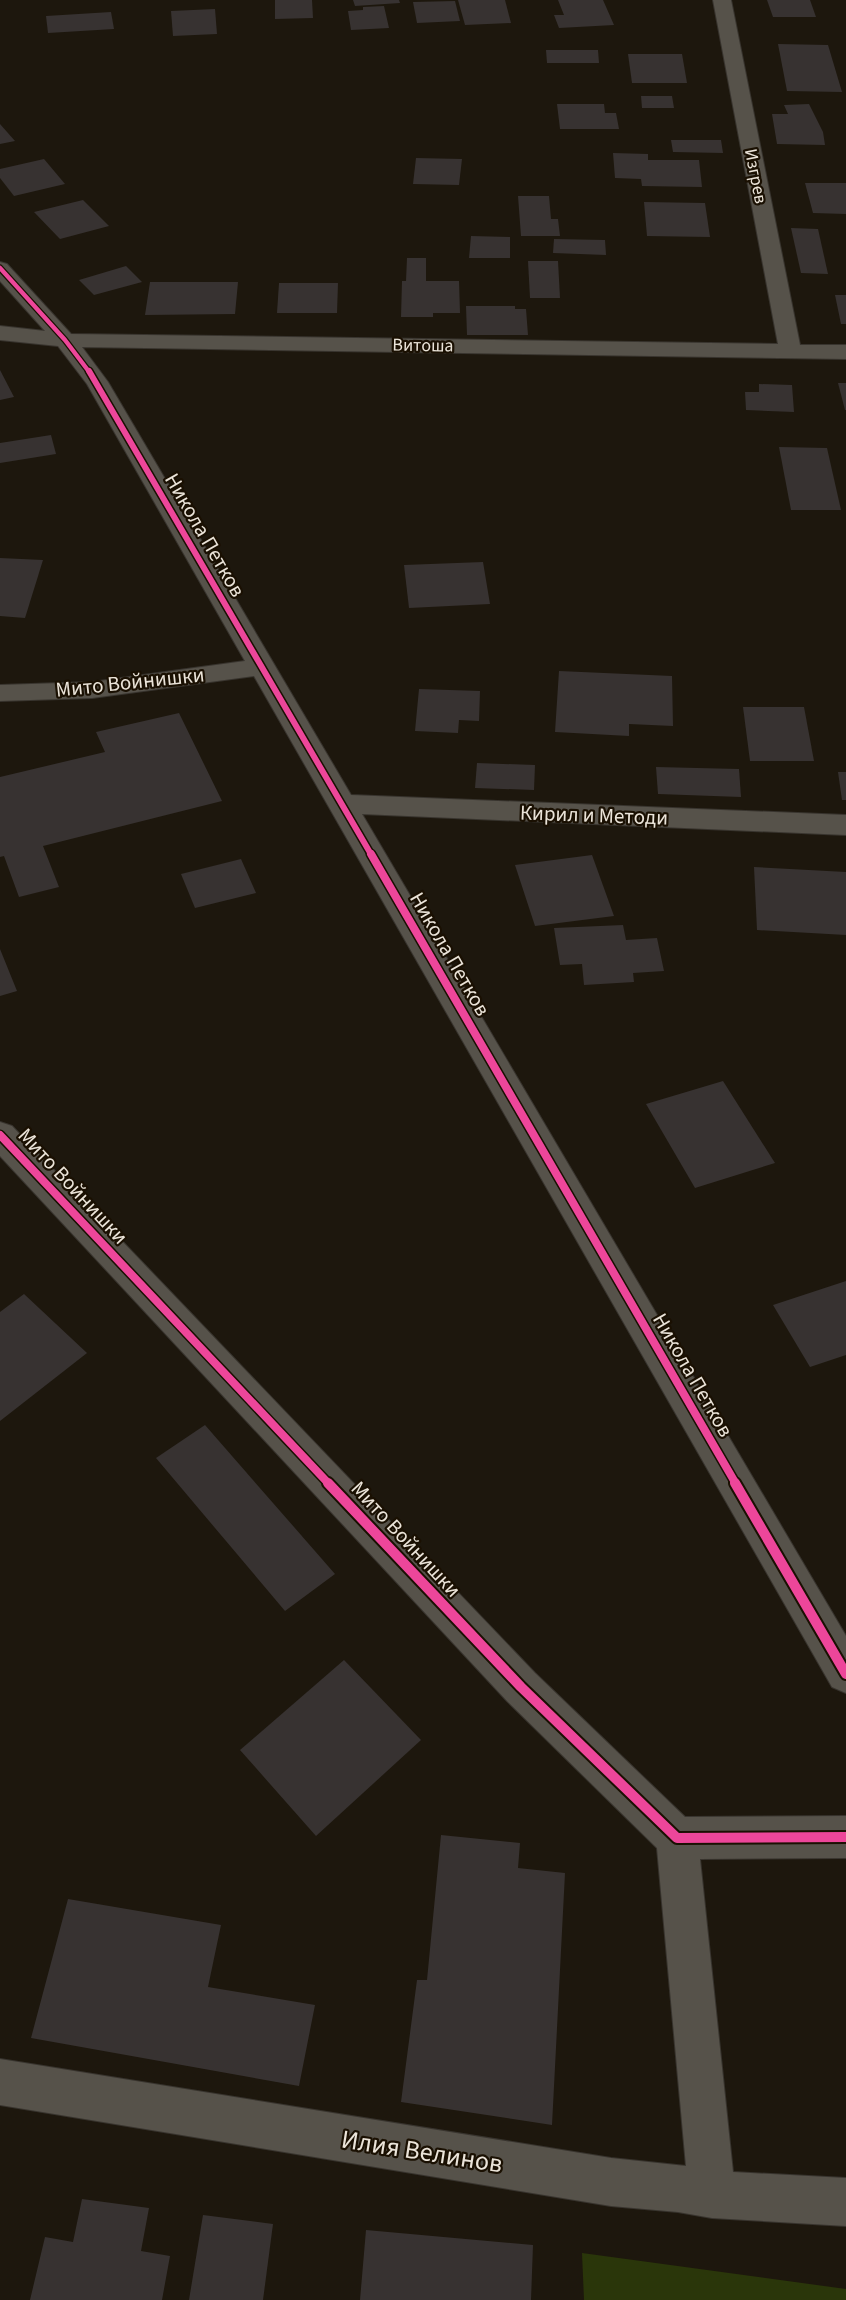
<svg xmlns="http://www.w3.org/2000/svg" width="846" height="2300" font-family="'Source Sans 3',sans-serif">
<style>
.green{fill:#2a360a}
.building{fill:#373231}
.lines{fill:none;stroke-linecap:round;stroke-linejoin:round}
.minor-casing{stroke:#38342e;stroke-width:2}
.minor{fill:#56524a;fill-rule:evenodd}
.cycleway-far3-casing{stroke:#1a1002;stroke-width:7}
.cycleway-far2-casing{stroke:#1a1002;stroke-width:9}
.cycleway-far1-casing{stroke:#1a1002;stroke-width:11}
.cycleway-casing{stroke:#1a1002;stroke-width:14}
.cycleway-far3{stroke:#ed469a;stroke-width:4.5}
.cycleway-far2{stroke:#ed469a;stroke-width:6}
.cycleway-far1{stroke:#ed469a;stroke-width:8}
.cycleway{stroke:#ed469a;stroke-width:10}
.labels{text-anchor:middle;stroke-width:4.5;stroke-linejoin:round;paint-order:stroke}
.far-street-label{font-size:18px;fill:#ebe4d9;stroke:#1a1002}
.street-label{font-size:21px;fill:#ebe4d9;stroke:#1a1002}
.near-street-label{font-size:26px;fill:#ebe4d9;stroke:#1a1002}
</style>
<rect width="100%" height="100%" fill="#1d170d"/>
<!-- green -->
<polygon class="green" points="582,2253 846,2289 846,2300 584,2300"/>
<!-- building -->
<g class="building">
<polygon points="275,0 312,0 313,18 275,19"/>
<polygon points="353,0 399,0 400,3 355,6"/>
<polygon points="458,0 505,0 511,23 465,25"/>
<polygon points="558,0 603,0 614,25 559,28 554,15 564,15"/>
<polygon points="767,0 810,0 816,17 773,17"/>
<polygon points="455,1 460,21 417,23 413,2"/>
<polygon points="384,6 389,28 351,30 348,11 363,10 363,7"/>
<polygon points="215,9 217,34 173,36 171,11"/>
<polygon points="111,12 114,29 48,33 46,16"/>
<polygon points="778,44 828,45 842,92 787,91"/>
<polygon points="546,50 598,50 599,63 547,63"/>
<polygon points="628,54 682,54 687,83 632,83"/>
<polygon points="641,96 672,96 674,108 642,108"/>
<polygon points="557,104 604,104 605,113 616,113 619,129 560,129"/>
<polygon points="809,104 823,132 825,145 777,144 772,114 788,114 784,105"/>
<polygon points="0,124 15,141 0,144"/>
<polygon points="671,140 721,140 723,153 673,152"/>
<polygon points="613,153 648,154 648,160 699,160 702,187 642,186 641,179 615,178"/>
<polygon points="416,158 462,159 459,185 413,184"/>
<polygon points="44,159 65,184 14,196 0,178 0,169"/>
<polygon points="805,183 846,183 846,214 813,213"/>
<polygon points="518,196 549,196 551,219 558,219 560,236 521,236"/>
<polygon points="83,200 109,226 60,239 34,212"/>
<polygon points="644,202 705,203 710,237 647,236"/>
<polygon points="791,228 818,229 828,274 801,273"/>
<polygon points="471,236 510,237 510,258 469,258"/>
<polygon points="554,239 605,240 606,255 553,253"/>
<polygon points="407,258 426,258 426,281 459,281 460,313 433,313 433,317 401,317 402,281 406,281"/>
<polygon points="528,261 558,261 560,298 530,298"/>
<polygon points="126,266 142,282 94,295 79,280"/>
<polygon points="150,282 238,282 235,314 145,315"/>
<polygon points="279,283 338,283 337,313 277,313"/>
<polygon points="835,295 846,295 846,324 841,324"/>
<polygon points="466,306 515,306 515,309 526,309 528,335 467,335"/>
<polygon points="0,370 14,397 0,400"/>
<polygon points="838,383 846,383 846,410 845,410"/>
<polygon points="759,384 792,385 794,412 746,410 745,392 759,392"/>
<polygon points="51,435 56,454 0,463 0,443"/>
<polygon points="779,447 827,448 841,510 791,510"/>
<polygon points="0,558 43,560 25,618 0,616"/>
<polygon points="483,562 490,604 409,608 404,565"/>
<polygon points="559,671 672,676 673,726 629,724 629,736 555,732"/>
<polygon points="419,689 480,691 479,721 459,720 458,733 415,731"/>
<polygon points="743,707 804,707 814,761 750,761"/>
<polygon points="179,713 222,801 43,846 59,887 19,897 4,856 0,857 0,777 105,752 96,732"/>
<polygon points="477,763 535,765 534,790 475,788"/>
<polygon points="656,767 739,769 741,797 658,794"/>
<polygon points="838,772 846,772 846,800 842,800"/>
<polygon points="592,855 614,916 535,926 515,865"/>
<polygon points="241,859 256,893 195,908 181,874"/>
<polygon points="754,867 846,872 846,935 757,930"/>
<polygon points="623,925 626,940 657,938 664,971 633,973 634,982 584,985 582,964 560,965 554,928"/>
<polygon points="0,949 17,991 0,996"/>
<polygon points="723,1081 775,1163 695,1188 646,1104"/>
<polygon points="846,1281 846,1355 810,1367 773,1305"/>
<polygon points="24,1294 87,1353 0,1421 0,1312"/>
<polygon points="205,1425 335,1574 285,1611 156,1458"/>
<polygon points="344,1660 421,1740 316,1836 240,1750"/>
<polygon points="441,1835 520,1843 518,1868 565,1873 552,2125 401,2102 417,1980 427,1980"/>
<polygon points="68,1899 221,1925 208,1987 315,2005 299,2086 31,2038"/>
<polygon points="82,2199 149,2208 141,2251 170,2256 162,2300 30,2300 45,2237 73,2242"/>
<polygon points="203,2215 273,2224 263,2300 189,2300"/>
<polygon points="366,2230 533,2245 531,2300 360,2300"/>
</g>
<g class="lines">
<defs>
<g id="minor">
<polygon points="713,0 731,0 800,345 846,345 846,359 82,347 108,382 351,795 846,815 846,835 362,814 846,1636 846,1693 832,1687 254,676 92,698 0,701 0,685 92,682 245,661 87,384 58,346 0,340 0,326 45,331 0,281 0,262 7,264 71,334 778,344"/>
<polygon points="0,1122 12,1126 535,1673 685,1817 846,1816 846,1858 700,1859 733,2172 846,2178 846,2226 712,2218 678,2212 611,2206 0,2105 0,2059 611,2158 686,2166 657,1848 507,1701 0,1156"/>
</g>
</defs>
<!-- minor casing -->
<use href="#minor" class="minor-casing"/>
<!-- minor -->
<use href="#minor" class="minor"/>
<defs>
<polyline id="cycleway-far3" points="0,268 65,340 90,373"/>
<polyline id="cycleway-far2" points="89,371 372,856"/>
<g id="cycleway-far1">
<polyline points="371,854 736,1484"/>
<polyline points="0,1135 329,1484"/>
</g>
<g id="cycleway">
<polyline points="328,1483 521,1687 677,1838 846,1837"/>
<polyline points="735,1483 846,1674"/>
</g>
</defs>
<!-- cycleway-far3 casing -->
<use href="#cycleway-far3" class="cycleway-far3-casing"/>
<!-- cycleway-far2 casing -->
<use href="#cycleway-far2" class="cycleway-far2-casing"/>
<!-- cycleway-far1 casing -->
<use href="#cycleway-far1" class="cycleway-far1-casing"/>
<!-- cycleway casing -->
<use href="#cycleway" class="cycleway-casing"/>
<!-- cycleway-far3 -->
<use href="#cycleway-far3" class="cycleway-far3"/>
<!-- cycleway-far2 -->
<use href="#cycleway-far2" class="cycleway-far2"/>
<!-- cycleway-far1 -->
<use href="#cycleway-far1" class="cycleway-far1"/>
<!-- cycleway -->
<use href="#cycleway" class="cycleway"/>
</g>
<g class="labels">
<!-- far-street labels -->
<g class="far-street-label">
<text transform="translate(756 176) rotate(79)" y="6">Изгрев</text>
<text transform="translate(423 345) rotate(1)" y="6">Витоша</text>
</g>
<!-- street labels -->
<g class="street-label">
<text transform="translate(205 535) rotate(60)" y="7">Никола Петков</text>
<text transform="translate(130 682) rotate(-6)" y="7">Мито Войнишки</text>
<text transform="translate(594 815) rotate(2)" y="7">Кирил и Методи</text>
<text transform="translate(450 954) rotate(60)" y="7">Никола Петков</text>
<text transform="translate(73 1186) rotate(47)" y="7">Мито Войнишки</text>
<text transform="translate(693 1375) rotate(60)" y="7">Никола Петков</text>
<text transform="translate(406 1539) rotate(47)" y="7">Мито Войнишки</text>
</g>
<!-- near-street labels -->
<g class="near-street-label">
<text transform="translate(422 2151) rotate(9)" y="9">Илия Велинов</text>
</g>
</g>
</svg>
